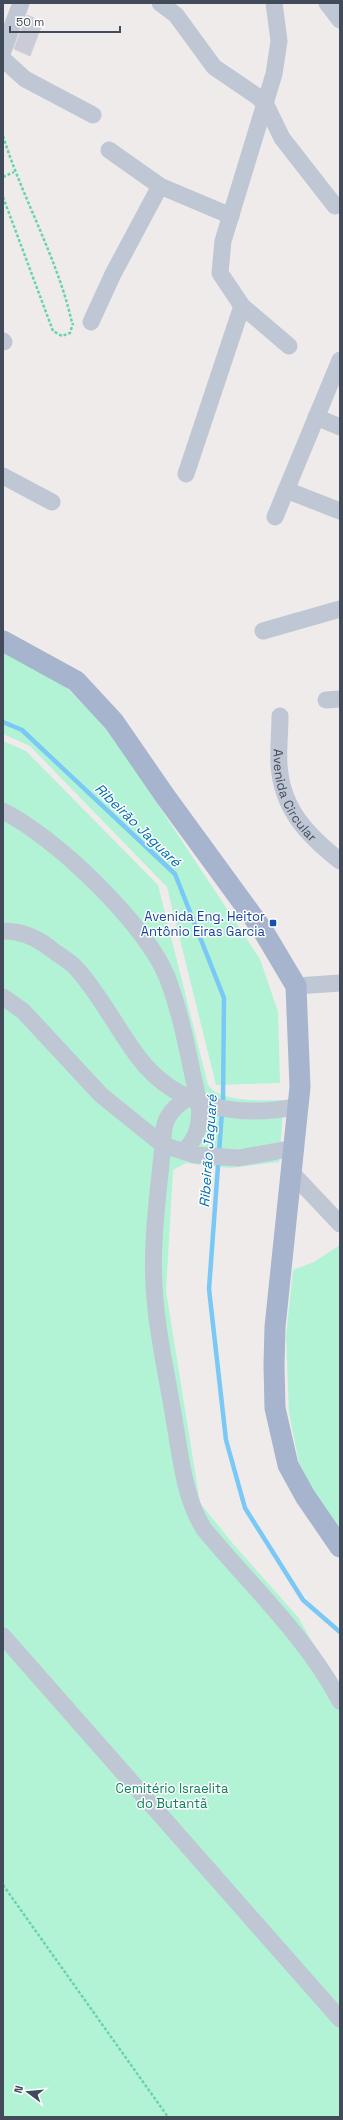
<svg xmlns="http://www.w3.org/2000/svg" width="343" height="2120" font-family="'Space Grotesk',sans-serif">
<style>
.green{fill:#b2f3d5}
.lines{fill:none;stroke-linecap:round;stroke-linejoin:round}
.stream{stroke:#7ac8f5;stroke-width:4.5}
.building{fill:#cacbd4;stroke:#cecfd8}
.path{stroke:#67d4af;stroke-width:2.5;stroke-dasharray:3 2;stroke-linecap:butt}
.minor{stroke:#bfc7d5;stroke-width:17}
.major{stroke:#a7b4ce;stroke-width:21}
.transit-dot{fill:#1a4fb4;stroke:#fff;stroke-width:1.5}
.labels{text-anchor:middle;stroke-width:3;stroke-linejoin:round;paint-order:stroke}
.street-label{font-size:13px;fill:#424b5a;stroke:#fff}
.transit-label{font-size:13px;fill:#164399;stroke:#fff;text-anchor:end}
.park-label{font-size:13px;fill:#0d8159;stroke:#fff}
.water-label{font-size:14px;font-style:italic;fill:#006faf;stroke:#fff}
</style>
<rect width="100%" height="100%" fill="#eeebea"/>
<!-- green -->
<g class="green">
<polygon points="3,649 46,668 106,726 260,959 278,1012 280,1083 216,1085 167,887 30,746 3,734"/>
<path d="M3,741L26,751L158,885L208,1085C221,1103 263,1100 284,1100L279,1162L230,1168L186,1163L173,1170L166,1291L200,1503L234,1545L298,1617L340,1690V2117H3Z"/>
<polygon points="340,1245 340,1536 326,1515 299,1463 289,1413 286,1336 293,1270 314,1262"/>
</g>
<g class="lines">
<!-- stream -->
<g class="stream">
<polyline points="3,722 22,730 175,874 224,998 223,1104"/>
<polyline points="222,1111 209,1289 226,1440 245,1508 303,1600 340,1632"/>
</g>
</g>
<!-- building -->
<polygon class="building" points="27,15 43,22 30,56 14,49"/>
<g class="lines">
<!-- path -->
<g class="path">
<path d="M3,136C23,200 58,259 72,323"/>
<polyline points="3,177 14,172"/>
<polyline points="3,197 53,331 62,336 70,333 73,323"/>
<polyline points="3,1885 168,2117"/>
</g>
<!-- minor -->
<g class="minor">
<polyline points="160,3 176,15 214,67 258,97 266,105 282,138 335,206"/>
<polyline points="274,3 279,41 274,74 223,241 220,273 242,306 289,346"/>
<polyline points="327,3 340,20"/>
<polyline points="3,51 21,3"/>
<polyline points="3,59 25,79 93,115"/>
<polyline points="109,150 160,186 231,216"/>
<polyline points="91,322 113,274 160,186"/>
<polyline points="3,341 4,342"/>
<polyline points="316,417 340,427"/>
<polyline points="186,474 242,306"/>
<polyline points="3,476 52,502"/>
<polyline points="286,490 340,511"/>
<polyline points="275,517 340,360"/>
<polyline points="263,631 340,609"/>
<polyline points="326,700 340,699"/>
<path id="s1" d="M280,716C280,732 278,749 279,765C282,809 307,835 340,861"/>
<path d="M3,811C55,837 145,923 167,977C183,1018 189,1061 199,1103C201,1123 198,1137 184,1151"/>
<path d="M3,931C24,931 39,939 55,952C62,957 71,962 77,969C101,996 117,1029 139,1058C177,1108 240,1119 299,1106"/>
<polyline points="296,986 340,983"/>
<polyline points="3,997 23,1011 101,1095 163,1145 195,1155 239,1158 294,1148"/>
<path d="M188,1098C168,1110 162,1123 163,1145C158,1196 150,1248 155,1299C158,1340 169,1384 175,1425C181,1459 185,1500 204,1529C251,1586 305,1635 340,1701"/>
<polyline points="291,1172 340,1224"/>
<polyline points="3,1636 340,2019"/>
</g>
<!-- major -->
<polyline class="major" points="3,641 76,681 114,722 165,796 262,929 296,986 300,1087 275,1327 274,1365 275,1408 288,1465 305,1496 340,1547"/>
</g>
<!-- markers -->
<rect class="transit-dot" x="269" y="919" width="8" height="8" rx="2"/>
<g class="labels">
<!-- street labels -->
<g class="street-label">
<text dy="5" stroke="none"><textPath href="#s1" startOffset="83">Avenida Circular</textPath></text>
</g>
<!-- transit labels -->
<g class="transit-label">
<text x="265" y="921">Avenida Eng. Heitor<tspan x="265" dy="15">Antônio Eiras Garcia</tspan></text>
</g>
<!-- park labels -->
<g class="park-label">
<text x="172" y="1793">Cemitério Israelita<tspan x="172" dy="15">do Butantã</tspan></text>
</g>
<!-- water labels -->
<g class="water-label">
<text transform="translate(138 825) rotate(44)" y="5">Ribeirão Jaguaré</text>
<text transform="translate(208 1151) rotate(-86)" y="5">Ribeirão Jaguaré</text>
</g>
</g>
<!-- border -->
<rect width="343" height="2120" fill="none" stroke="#424b5a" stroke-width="8"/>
<!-- north arrow -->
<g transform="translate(28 2092) rotate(286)" stroke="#ffffff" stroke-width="3" paint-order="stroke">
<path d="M0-3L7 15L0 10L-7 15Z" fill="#424b5a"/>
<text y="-6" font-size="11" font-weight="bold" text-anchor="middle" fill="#424b5a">N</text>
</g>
<!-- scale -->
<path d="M10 26v6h110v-6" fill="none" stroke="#424b5a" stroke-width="2"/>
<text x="16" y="26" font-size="12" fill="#424b5a" stroke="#ffffff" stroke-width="3" paint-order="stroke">50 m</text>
</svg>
